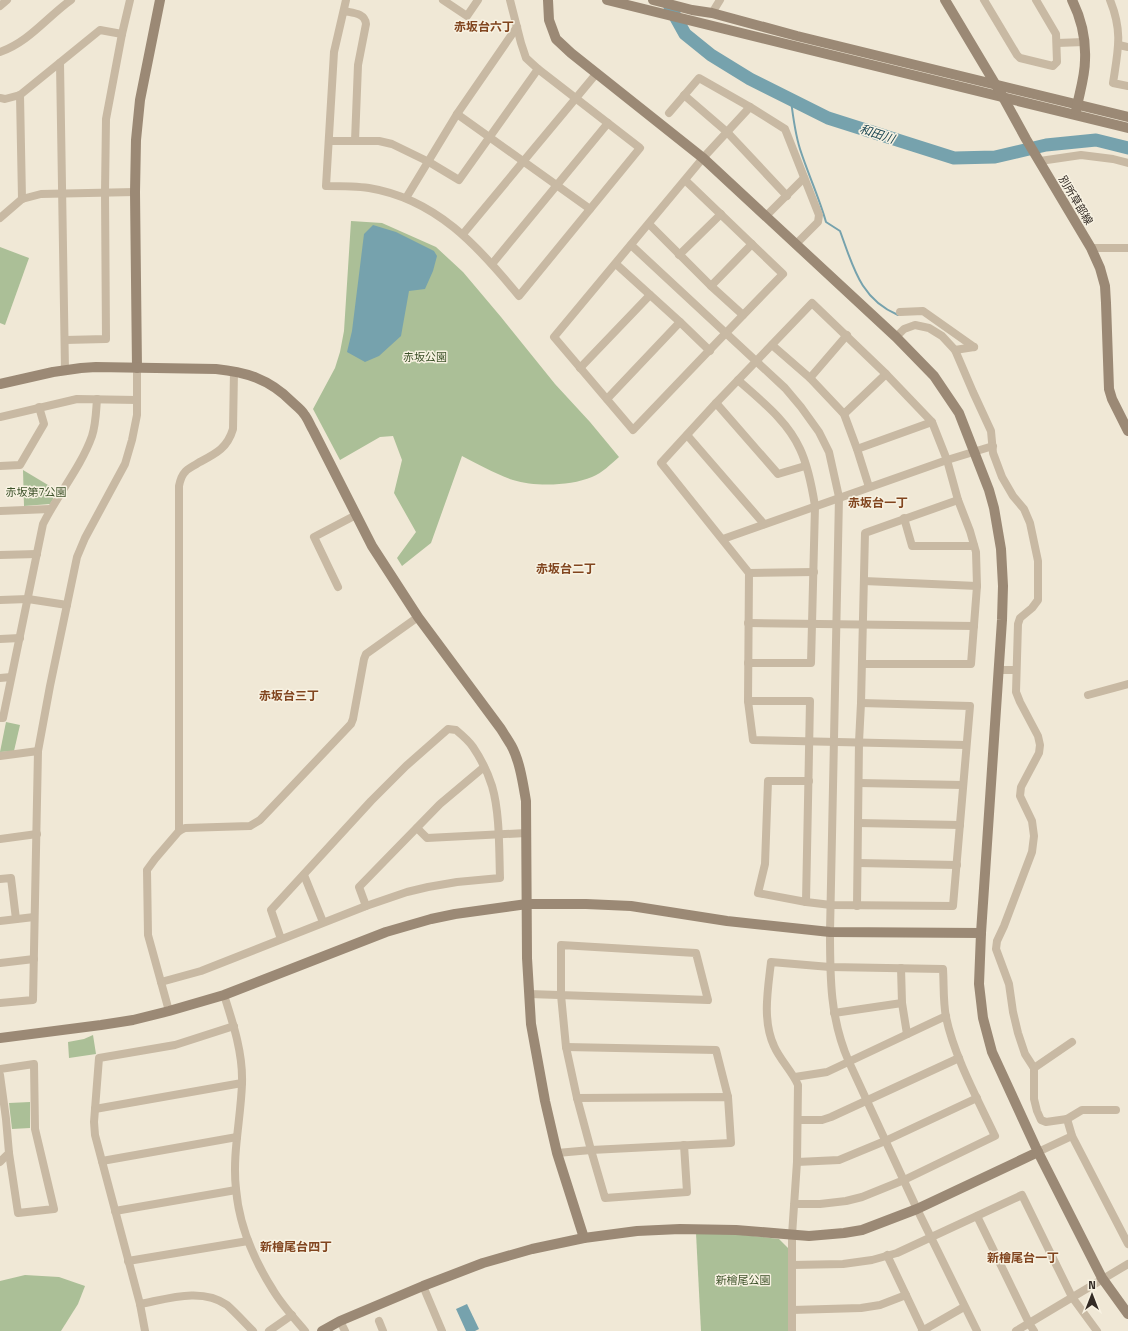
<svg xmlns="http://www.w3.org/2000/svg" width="1128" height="1331" font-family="'Titillium Web','Noto Sans JP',sans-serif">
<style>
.green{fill:#abbf97}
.water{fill:#76a2ad}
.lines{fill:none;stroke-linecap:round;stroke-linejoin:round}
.stream{stroke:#76a2ad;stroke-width:2}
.river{stroke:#76a2ad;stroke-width:13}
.street{stroke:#c8b9a3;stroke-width:8}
.secondary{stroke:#9b8975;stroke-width:10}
.labels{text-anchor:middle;stroke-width:3;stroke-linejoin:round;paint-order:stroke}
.street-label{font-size:11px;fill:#332b25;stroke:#f8f2e2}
.park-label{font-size:11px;fill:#3c5129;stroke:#f8f2e2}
.neighbourhood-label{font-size:12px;font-weight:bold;fill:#81451f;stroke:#f8f2e2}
.water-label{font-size:12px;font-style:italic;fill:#1b4754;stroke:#f8f2e2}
</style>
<rect width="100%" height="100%" fill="#f0e8d6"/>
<!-- green -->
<g class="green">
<path d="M351,221L382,223L436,247L463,272L501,317L555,384L590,422L619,457C611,464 602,473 592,477C570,486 535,487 513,480C495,474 478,464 462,456L431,543L402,566L397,558L416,532L394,493L402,460L393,436L380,437L340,460L313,409L335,368L340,352L344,331Z"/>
<polygon points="0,247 29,258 5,325 0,323"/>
<polygon points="23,470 58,491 50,504 24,506"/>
<polygon points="6,722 20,725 14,751 0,752"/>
<polygon points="93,1035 96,1054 69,1058 68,1042 84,1039"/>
<polygon points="30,1102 30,1128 12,1129 9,1103"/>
<polygon points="696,1233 736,1234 779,1239 788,1248 788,1331 701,1331"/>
<polygon points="25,1275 59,1277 85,1286 78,1304 61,1331 0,1331 0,1281"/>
</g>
<!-- water -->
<g class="water">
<polygon points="373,225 396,232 434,251 437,256 433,271 425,289 409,291 401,336 379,356 365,362 347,352 352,331 364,234"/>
<polygon points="467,1304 479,1329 475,1331 466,1331 456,1309"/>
</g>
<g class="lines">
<!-- stream -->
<path class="stream" d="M791,100C793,117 795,133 800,149C808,174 819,197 826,222L840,231C853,266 860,299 898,315"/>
<!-- river -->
<polyline class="river" points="670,7 685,34 711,55 750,79 828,118 954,158 995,157 1046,145 1096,140 1128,148"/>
<!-- street -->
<g class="street">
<path d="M346,0L334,52L326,186C341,186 355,186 369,188C436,199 478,246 519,296L640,148L538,69L526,58L521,43L510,0"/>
<polyline points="443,0 467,16 478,0"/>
<polyline points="984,0 1017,55 1020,58 1053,66 1057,62 1056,34 1036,0"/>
<path d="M1110,0C1123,32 1118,50 1113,83L1128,86"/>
<polyline points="0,6 7,0"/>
<path d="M344,11C353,13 365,13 366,24L358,65L355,141"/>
<polyline points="712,13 720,0"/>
<polyline points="1057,43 1084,42"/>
<polyline points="1119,45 1128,47"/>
<path d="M0,52C29,42 47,17 71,0"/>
<polyline points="60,63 65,370"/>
<polyline points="20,95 22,199"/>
<polyline points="684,95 727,132 787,196"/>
<polyline points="0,98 5,99 20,95 100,30 122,34"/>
<polyline points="669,113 699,78 750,107 785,129 819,215 818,222 796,244"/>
<polyline points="457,114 590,209"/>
<polyline points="329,141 379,141 392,144 429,162 459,180 538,69"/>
<polyline points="1040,161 1081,155 1113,159 1128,163"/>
<path d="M685,180L783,274C733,325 683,378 633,430L554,337L703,158L750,107"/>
<polyline points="406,198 457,114 517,27"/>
<polyline points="766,216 804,178"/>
<polyline points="0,218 22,199 41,194 135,192"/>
<polyline points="649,224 711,286 743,315"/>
<polyline points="463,234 596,74"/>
<path d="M631,245L785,388L801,407L819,432L829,452L839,497L830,932C830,978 830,1019 849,1062L917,1209L977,1331"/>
<polyline points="1091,248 1128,248"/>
<polyline points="679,255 721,214"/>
<polyline points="492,264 608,123"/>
<polyline points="616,264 680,322 710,351"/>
<polyline points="711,286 752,244"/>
<polyline points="900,312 923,311 974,347"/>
<polyline points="896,337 904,329 915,325 929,328 942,336 955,350 973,392 991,431 993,453 1002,477 1013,496 1024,509 1030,523 1038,561 1038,600 1032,608 1020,618 1018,624 1016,692 1020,702 1038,736 1040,745 1039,753 1021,787 1020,796 1032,821 1034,836 1032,852 1004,926 997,941 996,949 1009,984 1013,1012 1018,1033 1025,1054 1034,1068 1034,1099 1037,1111 1041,1120 1046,1122 1067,1119 1072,1136 1128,1244"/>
<polyline points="65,340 106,339 105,192 106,119 122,34 130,0"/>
<polyline points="772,345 810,378 844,414 857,449 869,487"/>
<polyline points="955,350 974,347"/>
<polyline points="580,368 650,295"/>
<polyline points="810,378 847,335"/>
<path d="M738,380C760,400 787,420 800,449C808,466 812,487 815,506L811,663H748"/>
<polyline points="607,399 680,322"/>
<polyline points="716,403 778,474 805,466"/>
<polyline points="844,414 886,374"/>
<polyline points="0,417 77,399 137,400"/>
<polyline points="687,435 764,524"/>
<polyline points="857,449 932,422"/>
<polyline points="0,466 20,465 44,424 39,407"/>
<polyline points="0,511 50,509"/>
<polyline points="904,518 912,546 974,546"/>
<polyline points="723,539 947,460 993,446"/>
<polyline points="0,555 37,554"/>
<polyline points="749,573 814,572"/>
<polyline points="864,581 977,586"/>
<polyline points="338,587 314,537 356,515"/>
<polyline points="0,600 28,599 67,605"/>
<polyline points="748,623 974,626"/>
<polyline points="0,639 20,638"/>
<polyline points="862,664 971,664 977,586 976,552 970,531 958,500 947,460 932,422 886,374 812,303 716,403 661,463 749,573 748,701 753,740 966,745"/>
<polyline points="999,670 1016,670"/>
<polyline points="0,678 11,677"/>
<polyline points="1088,695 1128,684"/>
<polyline points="748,701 810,701 806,902"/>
<path d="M0,718H3L43,524C58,494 81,467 92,436C96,424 96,411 97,399"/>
<polyline points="0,756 38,751"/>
<polyline points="809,781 768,781 765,864 758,893 806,902 831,905 953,906 970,706 861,703"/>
<polyline points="859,783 963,785"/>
<polyline points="858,823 960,825"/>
<polyline points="417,828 427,838 526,833"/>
<path d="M179,831V486C180,481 181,476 185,472C188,468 194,466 198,463C215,454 227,449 233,429L234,371"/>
<polyline points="0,839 37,834"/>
<polyline points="858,863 957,865"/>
<polyline points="304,875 323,922"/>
<polyline points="0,879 11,878 16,919"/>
<polyline points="366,906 359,887 440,804 484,767"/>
<polyline points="857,906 859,742 861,703 865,533 958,500"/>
<polyline points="0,921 34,917"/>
<polyline points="0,963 34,959"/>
<polyline points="901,968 902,1003 907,1034"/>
<path d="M161,982L201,971L366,906L407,892L428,887L457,882L500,878C499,850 500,813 492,786C488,773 481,759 473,747C469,741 462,735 456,730L448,729L406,766L371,801L271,910L281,939"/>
<polyline points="529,994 708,1000 696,953 561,945 561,995 566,1047 577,1098 591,1150 605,1198 687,1192 684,1145"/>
<path d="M224,995C233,1023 243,1053 242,1083C241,1118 232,1154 236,1189C239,1225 254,1260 273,1290C282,1305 294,1318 305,1331"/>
<polyline points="0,1003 33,1000 38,751 50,686 77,557 85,538 125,464 132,440 137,415 137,368"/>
<polyline points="169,1011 148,935 147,870 155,859 179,831 185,828 250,826 260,820 351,724 353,719 364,659 366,654 418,617"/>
<polyline points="834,1013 902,1003"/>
<polyline points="566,1047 716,1050 728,1097"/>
<polyline points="1034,1068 1072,1042"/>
<polyline points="0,1069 34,1064 35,1129 54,1209 18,1213 9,1153"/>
<polyline points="0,1075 6,1119 9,1153 0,1162"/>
<polyline points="795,1077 827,1072 946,1016"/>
<polyline points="95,1109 242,1083"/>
<polyline points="1067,1119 1082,1110 1116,1110"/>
<polyline points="799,1120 822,1120 831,1117 959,1058"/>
<polyline points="1038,1152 1072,1136"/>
<polyline points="557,1153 591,1150 731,1143 728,1097 577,1098"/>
<polyline points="102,1161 237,1137"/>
<polyline points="797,1162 839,1160 885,1141 977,1098"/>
<polyline points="115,1211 236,1190"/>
<polyline points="977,1216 1029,1323 1034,1331"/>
<polyline points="887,1255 923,1331"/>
<polyline points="128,1261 248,1241"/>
<polyline points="792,1265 843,1264 872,1260 897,1253 1022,1195 1072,1297 1097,1331"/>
<polyline points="423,1286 442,1331"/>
<path d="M140,1304C167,1299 202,1287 227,1305C236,1313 245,1323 253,1331"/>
<polyline points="792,1310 861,1308 880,1305 906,1295"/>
<polyline points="340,1321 345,1331"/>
<polyline points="379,1321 383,1331"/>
<polyline points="145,1331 140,1304 95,1135 94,1122 99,1058 175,1045 234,1026"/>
<polyline points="269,1331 292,1315"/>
<path d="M792,1331V1235L797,1162L798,1085C792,1071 780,1060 774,1046C762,1020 768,989 771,962L830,967L943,969C944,985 943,1002 946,1017C954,1056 978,1100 995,1136L904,1180L862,1197L846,1201L820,1204H794"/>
<polyline points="922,1331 964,1307"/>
<polyline points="1016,1331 1128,1264"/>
</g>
<!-- secondary -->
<g class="secondary">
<polyline points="548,0 549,20 556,39 571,53 703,158 896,337 934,376 959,413 989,490 994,508 1001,549 1003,586 1002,620 981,933 979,984 983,1018 992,1052 1038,1152 1102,1278 1128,1314"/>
<polyline points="607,0 1128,128"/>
<polyline points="653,0 692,10 712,13 797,36 1128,117"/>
<polyline points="945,0 1003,97 1026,139 1091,248 1100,268 1105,286 1106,303 1109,389 1112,399 1128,431"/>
<path d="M1072,0C1081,18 1086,39 1085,60C1085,77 1079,94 1076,111"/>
<polyline points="137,368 135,192 136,140 140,100 160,0"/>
<path d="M0,384L53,372L81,368L96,367L216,369C246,372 269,379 291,401C295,405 301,409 304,414C308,419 310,425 313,430L372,546L418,617L501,729C504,734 508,740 511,745C520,761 523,784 526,801L527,958L531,1024L545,1101L557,1153L584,1238"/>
<polyline points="0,1038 101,1025 133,1020 169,1011 224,995 386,932 431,919 455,914 527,904 586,904 631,906 727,921 830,932 981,933"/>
<polyline points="322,1331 340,1321 423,1286 483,1263 532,1249 584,1238 637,1231 680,1229 736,1230 809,1236 844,1233 862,1230 917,1209 1038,1152"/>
</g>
</g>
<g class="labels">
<!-- street labels -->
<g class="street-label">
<text transform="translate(1076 200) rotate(59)" y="4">別所草部線</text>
</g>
<!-- park labels -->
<g class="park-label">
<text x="425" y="361">赤坂公園</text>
<text x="36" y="496">赤坂第7公園</text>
<text x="743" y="1284">新檜尾公園</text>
</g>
<!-- neighbourhood labels -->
<g class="neighbourhood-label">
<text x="484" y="31">赤坂台六丁</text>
<text x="878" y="507">赤坂台一丁</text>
<text x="566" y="573">赤坂台二丁</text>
<text x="289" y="700">赤坂台三丁</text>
<text x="296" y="1251">新檜尾台四丁</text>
<text x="1023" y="1262">新檜尾台一丁</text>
</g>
<!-- water labels -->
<g class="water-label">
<text transform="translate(877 134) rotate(18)" y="4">和田川</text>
</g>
</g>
<!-- north arrow -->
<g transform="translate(1092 1295)" stroke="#f8f2e2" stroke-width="3" paint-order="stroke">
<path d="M0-3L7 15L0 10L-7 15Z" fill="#332b25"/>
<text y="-6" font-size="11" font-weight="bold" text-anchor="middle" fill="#332b25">N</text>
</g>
</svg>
